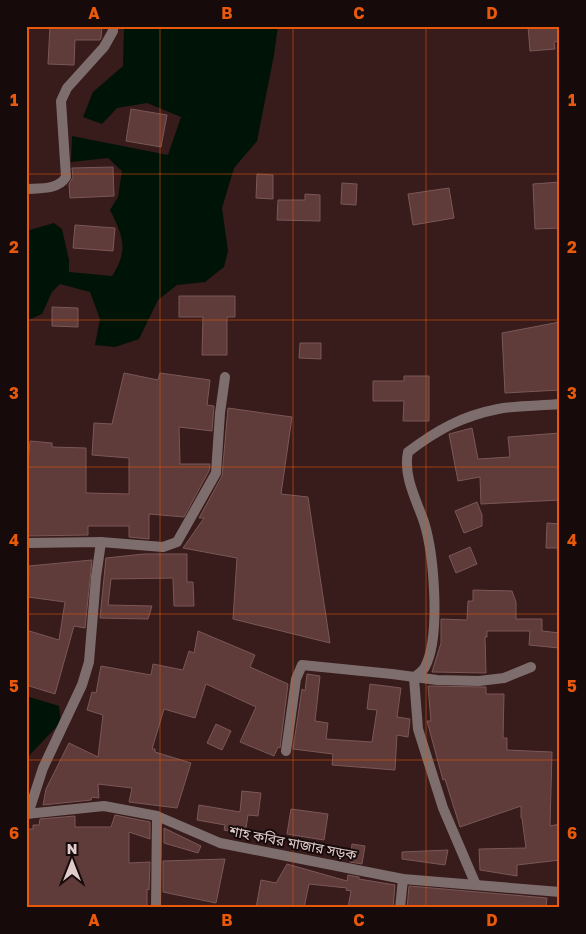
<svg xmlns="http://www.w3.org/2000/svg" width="586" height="934" font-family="'Golos Text','Noto Sans Bengali',sans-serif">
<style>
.water{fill:#001307}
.building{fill:#5f3b3a;stroke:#7a5857}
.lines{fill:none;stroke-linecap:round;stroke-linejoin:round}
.minor{stroke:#7d6d6c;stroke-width:10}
.tertiary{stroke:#7d6d6c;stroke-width:10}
.grid{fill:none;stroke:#e8590c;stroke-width:1;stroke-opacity:0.55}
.labels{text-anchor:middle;stroke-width:4;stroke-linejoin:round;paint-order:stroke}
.street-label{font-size:14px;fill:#e0cccb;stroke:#170a0a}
.neatline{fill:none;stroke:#e8590c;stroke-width:2}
.grid-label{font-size:16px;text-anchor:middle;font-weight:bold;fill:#e8590c}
</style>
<rect width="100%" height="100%" fill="#381b1b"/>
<!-- water -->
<g class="water">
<path d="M124,26H278L274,55L257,141L234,168L222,208L228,251L224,267L205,282L177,285L158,300L139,339L115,347L95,345L100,319L90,292L60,284L52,292L42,314L26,321V231L54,223L62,229L69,260V272L112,276C129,250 123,236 110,210L118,197L122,171L108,158L71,162L72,136L168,155L181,117L147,103L117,108L102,124L83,117L93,92L123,66Z"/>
<polygon points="26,696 59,706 61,722 26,759"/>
</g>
<!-- building -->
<g class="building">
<polygon points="50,26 102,26 101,38 100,40 75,40 74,65 48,64"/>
<polygon points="528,26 560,26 560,41 554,42 555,49 530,51"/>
<polygon points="131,109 167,115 161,147 126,141"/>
<polygon points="113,167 114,196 70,198 69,184 73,177 72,168"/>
<polygon points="257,174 273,175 273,199 256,198"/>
<polygon points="560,182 560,228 535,229 533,184"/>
<polygon points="342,183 357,184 356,205 341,204"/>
<polygon points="449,188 454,218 413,225 408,194"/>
<polygon points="305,194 320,195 320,221 277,220 278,200 305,200"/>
<polygon points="75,225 115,228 113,251 73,248"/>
<polygon points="179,296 235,296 235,317 227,317 227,355 202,355 203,317 179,317"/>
<polygon points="52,307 78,308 78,327 52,326"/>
<polygon points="560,322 560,390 505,393 502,333"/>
<polygon points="300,343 321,343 321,359 299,358"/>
<polygon points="124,373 158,380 160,373 210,380 207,405 214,406 212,431 179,427 180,464 210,464 209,471 184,517 149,514 149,539 129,537 129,526 88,526 88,535 26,536 26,487 30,441 52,443 52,447 86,448 86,493 129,494 129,458 92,455 94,423 112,424"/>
<polygon points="404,376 429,376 429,421 403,421 404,401 373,401 373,381 404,381"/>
<polygon points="228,408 292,417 281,494 308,497 330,643 233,619 237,558 183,548 204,518 199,518 222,476"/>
<polygon points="472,428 478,459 510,457 508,437 560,433 560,500 481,504 480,477 458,481 449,434"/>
<polygon points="477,502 482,515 482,526 464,533 455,511"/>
<polygon points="547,523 560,524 560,548 546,548"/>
<polygon points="470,547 477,564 456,573 449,556"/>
<polygon points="144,554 187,554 187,582 193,582 194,606 174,606 173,578 111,579 108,605 152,606 148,619 100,618 106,558"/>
<polygon points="92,560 85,628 74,626 55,694 26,685 26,630 59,640 65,602 28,597 29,566"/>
<polygon points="473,590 512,591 516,602 516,619 542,619 542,631 560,633 559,648 529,645 530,631 487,631 487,637 485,637 486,673 432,672 441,643 441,619 467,620 468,601 473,601"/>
<polygon points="198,631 255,655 250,667 288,684 280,748 278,747 274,756 240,742 256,707 206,684 195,718 164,709 152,749 155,749 155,752 191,763 177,808 129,802 132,788 98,784 99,798 92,797 91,800 43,805 46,789 69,743 98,757 103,715 87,710 92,692 96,693 101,666 151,675 153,664 183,670 189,651 194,653"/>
<polygon points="307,674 320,676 315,721 328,723 326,739 372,742 377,710 367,709 370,684 401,688 397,717 410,719 408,737 397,735 395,770 332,765 333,754 293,749 302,689 305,691"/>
<polygon points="428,686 486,687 486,694 504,694 503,738 507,738 507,750 552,752 550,826 560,824 560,860 517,865 517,876 480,870 479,849 526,848 522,818 521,818 521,806 460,827 445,779 443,780 427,721 431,721"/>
<polygon points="216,724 231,731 222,750 207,743"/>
<polygon points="242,791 261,793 258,816 248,815 245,834 224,830 225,825 197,820 199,805 240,812"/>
<polygon points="291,809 328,814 324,840 287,834"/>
<polygon points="115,815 150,822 150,839 129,832 129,863 150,862 149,890 147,889 147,908 26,908 26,829 33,829 33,825 39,825 40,819 75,816 75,827 111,827"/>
<polygon points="164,828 201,846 198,853 164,843"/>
<polygon points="352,844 365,846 362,864 350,862"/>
<polygon points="448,850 445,865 402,859 402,852"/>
<polygon points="225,859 216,903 163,892 163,861"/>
<polygon points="287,864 347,881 348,875 359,877 359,879 395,885 393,908 348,908 351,891 346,890 347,888 309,884 304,908 256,908 261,880 276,883"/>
<polygon points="409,886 547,898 546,907 497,906 498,908 407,908"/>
</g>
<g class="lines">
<!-- minor -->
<g class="minor">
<path d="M26,189C40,188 58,190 66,177L61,101L67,88L104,47L113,31V26"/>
<polyline points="26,543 101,542 163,547 177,542 216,473 220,413 225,377"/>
<polyline points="286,751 296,679 302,665 392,674 437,680 479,681 504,678 531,667"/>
<polyline points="28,814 43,768 82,685 89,662 96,577 101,542"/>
<path d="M476,885L443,808L418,729L414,678C417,675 423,671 425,667C441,637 434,554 424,522C416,499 403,476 408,452C437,430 462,416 498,409C518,405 540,406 560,404"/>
<polyline points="156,908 157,816"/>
<polyline points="400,908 403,879"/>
</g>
<!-- tertiary -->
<polyline class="tertiary" points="26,814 104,806 157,816 220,843 403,879 560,892"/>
</g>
<!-- grid -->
<path class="grid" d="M160,26V908M293,26V908M426,26V908M26,174H560M26,320H560M26,467H560M26,614H560M26,760H560"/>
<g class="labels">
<!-- street labels -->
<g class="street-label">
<text transform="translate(293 843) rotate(11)" y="5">শাহ কবির মাজার সড়ক</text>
</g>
</g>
<!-- border -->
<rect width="586" height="934" fill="none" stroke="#170a0a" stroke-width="55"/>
<!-- north arrow -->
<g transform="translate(72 862)" stroke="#170a0a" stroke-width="4" paint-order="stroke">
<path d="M0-4L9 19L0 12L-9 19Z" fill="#e0cccb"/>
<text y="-8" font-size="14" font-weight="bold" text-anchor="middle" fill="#e0cccb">N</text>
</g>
<rect x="28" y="28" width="530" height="878" class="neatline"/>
<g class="grid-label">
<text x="94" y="19">A</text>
<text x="227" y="19">B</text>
<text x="359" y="19">C</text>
<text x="492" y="19">D</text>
<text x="14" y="106">1</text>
<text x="572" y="106">1</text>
<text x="14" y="253">2</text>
<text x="572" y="253">2</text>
<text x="14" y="399">3</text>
<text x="572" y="399">3</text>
<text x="14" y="546">4</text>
<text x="572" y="546">4</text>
<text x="14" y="692">5</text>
<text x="572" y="692">5</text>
<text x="14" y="839">6</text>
<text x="572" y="839">6</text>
<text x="94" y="926">A</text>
<text x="227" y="926">B</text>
<text x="359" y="926">C</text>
<text x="492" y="926">D</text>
</g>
</svg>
